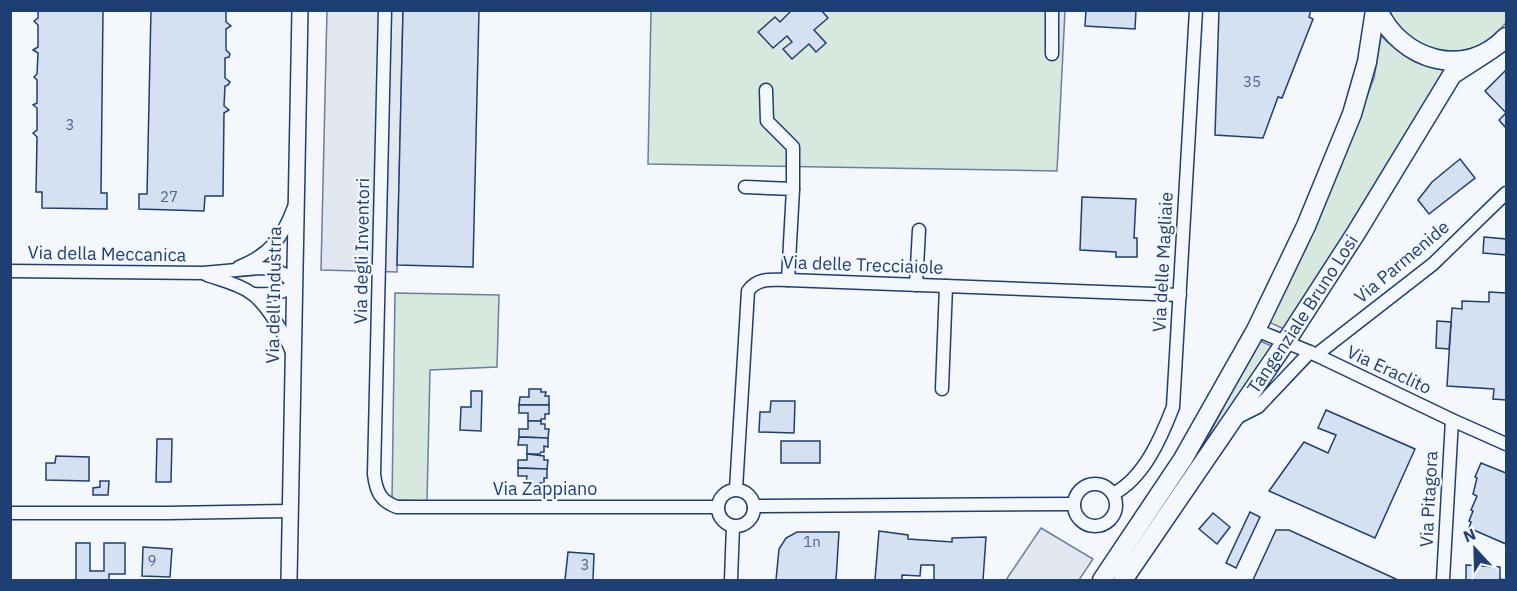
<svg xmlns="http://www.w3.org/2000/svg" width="1517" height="591" font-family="'IBM Plex Sans',sans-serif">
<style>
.green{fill:#d7e8df;stroke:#687fa3;stroke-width:1.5}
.parking{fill:#e3e8f0;stroke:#687fa3;stroke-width:1.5}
.building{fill:#d5e0f0;stroke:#1d3f73;stroke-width:1.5}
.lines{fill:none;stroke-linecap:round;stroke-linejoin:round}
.minor-casing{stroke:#1d3f73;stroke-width:15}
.tertiary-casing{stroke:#1d3f73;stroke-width:18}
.primary-casing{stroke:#1d3f73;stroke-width:21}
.minor{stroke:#f4f7fb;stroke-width:12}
.tertiary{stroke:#f4f7fb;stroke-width:15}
.primary{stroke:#f4f7fb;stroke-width:18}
.labels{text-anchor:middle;stroke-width:4.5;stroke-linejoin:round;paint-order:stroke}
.number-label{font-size:15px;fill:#4b6792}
.street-label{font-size:18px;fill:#1d3f73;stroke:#f4f7fb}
</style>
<rect width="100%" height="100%" fill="#f4f7fb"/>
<!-- green -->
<g class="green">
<polygon points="651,11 1065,11 1057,171 648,164"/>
<path d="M1390,11H1506V23C1497,33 1487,43 1473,48C1442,58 1401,42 1390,11Z"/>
<path d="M1381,36C1400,54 1419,70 1448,69L1365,207L1284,329L1269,322L1365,101L1374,78Z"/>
<polygon points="395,293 499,295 497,367 430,370 427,501 392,500"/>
<polygon points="1260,341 1272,346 1202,448 1251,355"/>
</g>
<!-- parking -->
<g class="parking">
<polygon points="327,11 403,11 397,272 321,270"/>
<polygon points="1041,528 1093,559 1079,580 1006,580"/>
</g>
<!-- building -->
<g class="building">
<polygon points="38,10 103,10 101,193 107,193 107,209 42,208 42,192 36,192 37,137 33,133 37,130 37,108 33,105 37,103 37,80 34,77 37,74 38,53 33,50 38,47 38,25 34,21 38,18"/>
<polygon points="151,10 226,10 226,22 231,26 226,29 226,50 230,54 229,57 225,58 225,78 230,82 228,85 225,86 224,106 229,110 224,113 223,196 205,196 204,211 139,209 139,194 147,194"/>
<polygon points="403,10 479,10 473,267 397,265"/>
<polygon points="792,10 821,10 828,18 814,30 826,43 816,52 809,44 792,59 783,49 792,42 787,36 773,48 758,32 775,17 780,22"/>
<polygon points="1086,10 1136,10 1135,29 1085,26"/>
<polygon points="1219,10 1311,10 1309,17 1313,19 1282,98 1278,97 1263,138 1215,135"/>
<polygon points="1506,70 1506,113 1485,91"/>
<polygon points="1506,113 1506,128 1499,120"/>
<polygon points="1460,159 1475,178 1429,214 1418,200 1432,182"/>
<polygon points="1082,197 1136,199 1134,238 1137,238 1137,257 1116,257 1116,252 1080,250"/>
<polygon points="1484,237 1506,239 1506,255 1483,253"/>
<polygon points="1489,292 1506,293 1506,400 1493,399 1494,389 1447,386 1452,308 1462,309 1462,301 1489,302"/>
<polygon points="1437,321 1451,322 1449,349 1436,348"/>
<polygon points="529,389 541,389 541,392 546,392 545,396 549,396 549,405 519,405 520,397 529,397"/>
<polygon points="471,391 482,391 481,431 460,430 461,407 471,407"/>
<polygon points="771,401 795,401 794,433 759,432 760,412 770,412"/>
<polygon points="519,405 549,405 549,414 545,414 545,419 541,419 541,421 528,421 528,413 519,413"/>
<polygon points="1326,410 1415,449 1375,538 1269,491 1304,442 1328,453 1336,435 1318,428"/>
<polygon points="528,421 541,421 541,424 545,424 545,429 549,429 548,438 519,437 519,429 528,429"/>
<polygon points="519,437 548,438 548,447 544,446 544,452 541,452 540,454 527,454 527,445 518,445"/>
<polygon points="157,439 172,439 171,482 156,482"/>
<rect x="781" y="441" width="39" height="22"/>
<polygon points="527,454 544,456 544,460 548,460 547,469 518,468 518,460 527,460"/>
<polygon points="56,456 89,457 89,481 46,480 46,463 55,463"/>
<polygon points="1481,463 1506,473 1506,544 1469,528 1471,522 1469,521 1473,511 1471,510 1477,496 1473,494 1477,478 1475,477"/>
<polygon points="518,468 547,469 547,478 544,478 544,483 540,483 540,485 526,484 527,476 518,476"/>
<polygon points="100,481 109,481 108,495 93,495 93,488 100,487"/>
<polygon points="1250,512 1260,517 1236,568 1226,563"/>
<polygon points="1213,513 1230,527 1217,544 1199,529"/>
<polygon points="1276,530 1289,530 1398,580 1253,580"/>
<polygon points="879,531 908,535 908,539 952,542 952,538 986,537 983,580 934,580 934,565 921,565 920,576 902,575 902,580 875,580"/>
<polygon points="797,532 839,532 836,580 776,580 779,549 786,538"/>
<polygon points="76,543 90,543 90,571 104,571 104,543 125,543 125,574 109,574 109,580 76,580"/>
<polygon points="143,547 172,549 170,577 142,576"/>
<polygon points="568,552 594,554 593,580 565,580"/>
<polygon points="1466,565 1500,567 1500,579 1506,580 1466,580"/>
</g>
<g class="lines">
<defs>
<g id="minor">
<path d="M385,10L374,474C376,491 380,501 397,507H717"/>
<polyline points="1052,54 1052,10"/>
<polyline points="766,90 767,121 793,147 793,189"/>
<polyline points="745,187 793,189 788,280"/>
<path d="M239,267C270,255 283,237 294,207"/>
<path d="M10,271L203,273L260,268L272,269L284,274L294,284C282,295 269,295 253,294"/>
<path d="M207,275C221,280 239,284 251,293C265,302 286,336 292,352"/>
<polyline points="916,285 919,230"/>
<polyline points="1256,330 1310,352 1452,420 1506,444"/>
<polyline points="1316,355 1433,264 1506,193"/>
<polyline points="942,389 946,286"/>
<polyline points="1236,418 1258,407 1310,352"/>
<circle cx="1095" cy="505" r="21"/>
<path d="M736,489L748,291C758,277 772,280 788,280L1180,295"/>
<circle cx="736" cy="508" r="18"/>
<path d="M1113,494C1144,478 1161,438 1173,407L1196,10"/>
<polyline points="754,506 1074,504"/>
<polyline points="10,513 168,513 290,511"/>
<polyline points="731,580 733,526"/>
<polyline points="1443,580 1452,420"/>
</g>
<polyline id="tertiary" points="289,580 300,10"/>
<g id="primary">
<path d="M1378,10C1401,61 1466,80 1506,37"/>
<polyline points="1102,580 1183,459 1256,330 1306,226 1352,114 1367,62 1375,10"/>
<path id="s1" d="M1123,580L1285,343L1356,233L1452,75L1486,53"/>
</g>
</defs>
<!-- minor casing -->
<use href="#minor" class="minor-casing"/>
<!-- tertiary casing -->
<use href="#tertiary" class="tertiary-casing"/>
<!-- primary casing -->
<use href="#primary" class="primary-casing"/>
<!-- minor -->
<use href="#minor" class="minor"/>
<!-- tertiary -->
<use href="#tertiary" class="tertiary"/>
<!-- primary -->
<use href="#primary" class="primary"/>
</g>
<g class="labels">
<!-- number labels -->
<g class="number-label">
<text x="1252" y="87">35</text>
<text x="70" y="130">3</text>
<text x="169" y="202">27</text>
<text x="812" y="547">1n</text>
<text x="152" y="566">9</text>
<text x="585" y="570">3</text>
</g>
<!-- street labels -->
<g class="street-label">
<text transform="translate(362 251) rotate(-89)" y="6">Via degli Inventori</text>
<text transform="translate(107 254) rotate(1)" y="6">Via della Meccanica</text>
<text transform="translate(1163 262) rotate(-87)" y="6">Via delle Magliaie</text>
<text transform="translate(1402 262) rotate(-40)" y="6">Via Parmenide</text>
<text transform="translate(863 265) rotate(2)" y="6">Via delle Trecciaiole</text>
<text transform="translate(274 295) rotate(-89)" y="6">Via dell'Industria</text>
<text dy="6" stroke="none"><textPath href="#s1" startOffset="321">Tangenziale Bruno Losi</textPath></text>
<text transform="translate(1389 370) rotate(25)" y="6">Via Eraclito</text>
<text x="545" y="495">Via Zappiano</text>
<text transform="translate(1429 499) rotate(-87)" y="6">Via Pitagora</text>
</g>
</g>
<!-- border -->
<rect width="1517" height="591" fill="none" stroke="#1d3f73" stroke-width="24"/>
<!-- north arrow -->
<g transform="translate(1475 549) rotate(338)" stroke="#f4f7fb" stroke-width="4.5" paint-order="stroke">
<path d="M0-4.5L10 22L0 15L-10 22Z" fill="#1d3f73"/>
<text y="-9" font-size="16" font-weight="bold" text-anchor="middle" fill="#1d3f73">N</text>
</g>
</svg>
